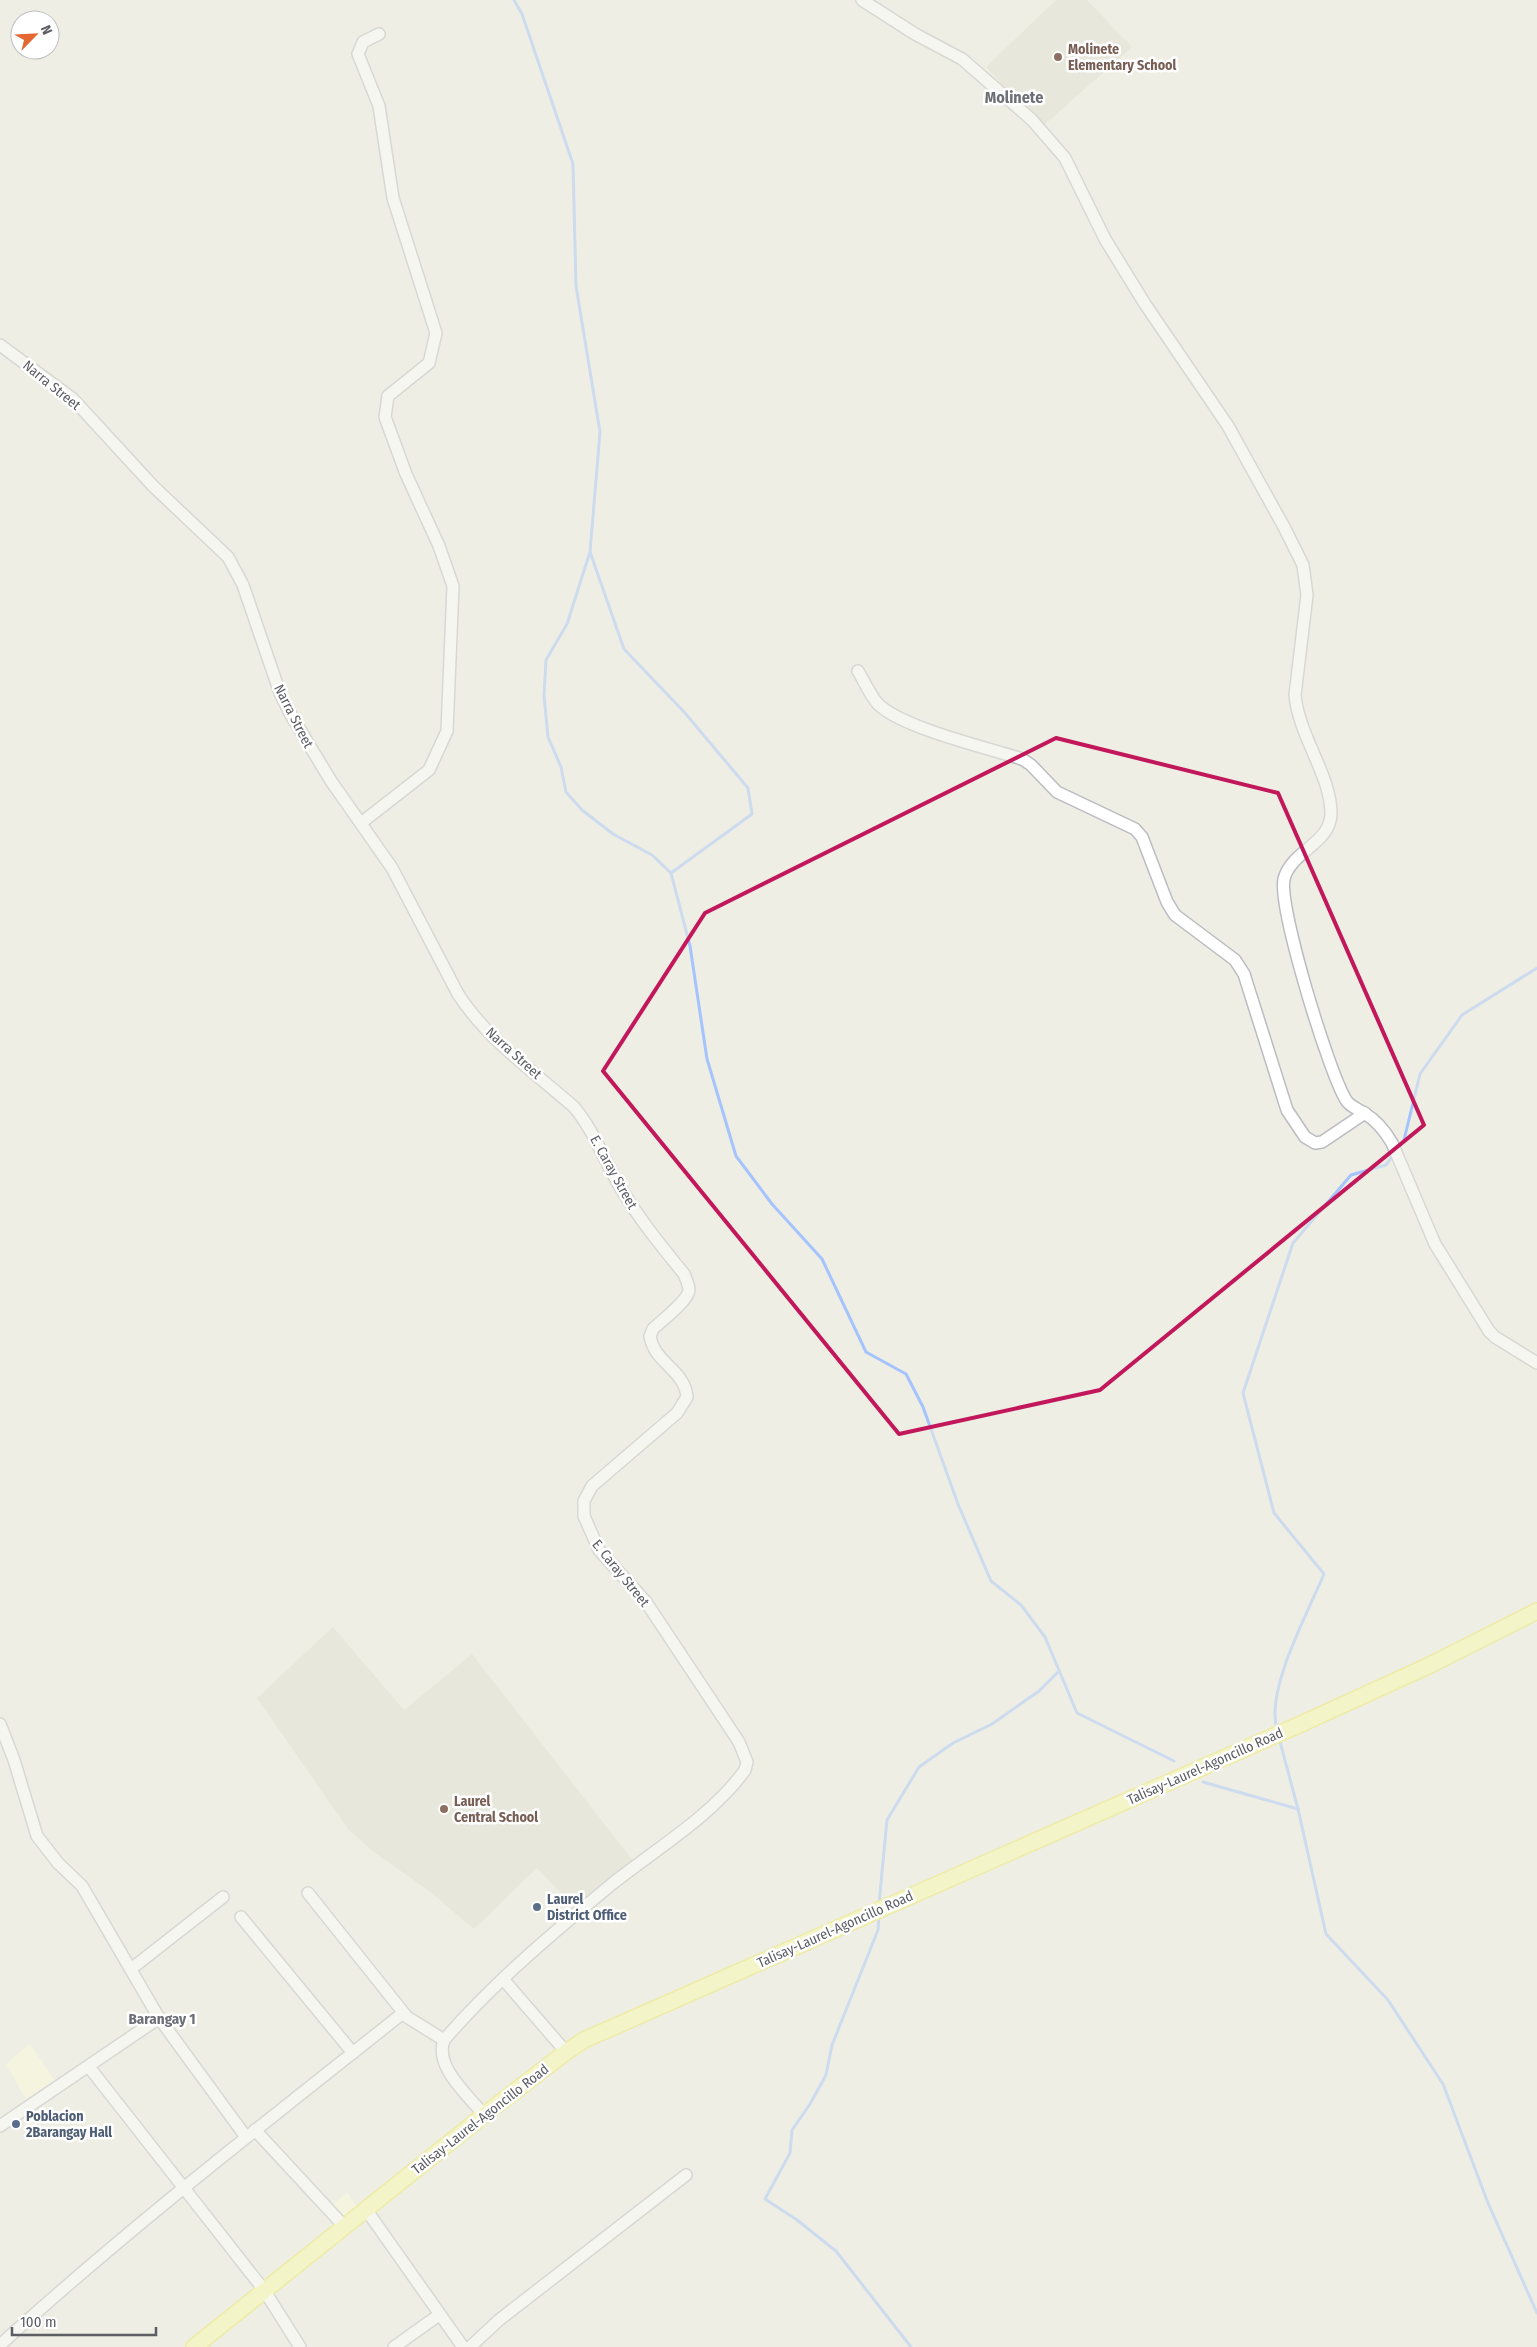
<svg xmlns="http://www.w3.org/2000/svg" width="1537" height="2347" font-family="'Fira Sans Condensed',sans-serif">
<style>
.commercial{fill:#fdfdda}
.education{fill:#deded2}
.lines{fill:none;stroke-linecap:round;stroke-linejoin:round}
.stream{stroke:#a5c3fd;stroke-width:3}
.minor-casing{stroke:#bbbcc2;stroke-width:14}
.major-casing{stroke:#eee65c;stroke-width:18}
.minor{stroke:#fff;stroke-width:11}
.major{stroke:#f8fda9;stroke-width:15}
.marked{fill:none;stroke:#c2185b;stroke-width:4;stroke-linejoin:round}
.education-dot{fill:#8d6e63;stroke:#fff;stroke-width:2}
.service-dot{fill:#5c6f8a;stroke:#fff;stroke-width:2}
.labels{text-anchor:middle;stroke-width:5;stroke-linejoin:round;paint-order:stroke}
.education-label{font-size:14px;font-weight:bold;fill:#785e54;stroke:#fff;text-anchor:start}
.street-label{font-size:14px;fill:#5c5e64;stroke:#fff}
.service-label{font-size:14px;font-weight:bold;fill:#4e5e75;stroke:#fff;text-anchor:start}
.neighbourhood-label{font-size:15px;font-weight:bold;fill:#6d6f76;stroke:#fff}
.quarter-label{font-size:16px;font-weight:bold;fill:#6d6f76;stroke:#fff}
</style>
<rect width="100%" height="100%" fill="#eeeee4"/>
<!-- commercial -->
<g class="commercial">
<polygon points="30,2044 54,2080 26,2099 6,2064"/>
<polygon points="347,2193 357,2207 342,2219 331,2206"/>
</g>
<!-- education -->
<g class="education">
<polygon points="1056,0 1087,0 1132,47 1042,127 986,67"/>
<polygon points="333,1627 404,1710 472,1654 634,1862 577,1909 537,1868 474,1929 429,1891 371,1850 348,1829 257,1698"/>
</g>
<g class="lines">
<!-- stream -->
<g class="stream">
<polyline points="514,0 522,14 573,164 576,286 600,432 590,552 624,649 685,713 748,788 752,814 671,873 690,946 707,1059 736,1156 772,1204 822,1259 866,1352 906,1374 923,1407 958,1504 991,1581 1021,1605 1045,1637 1077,1713 1174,1761"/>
<polyline points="590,552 567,624 546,660 544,696 548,737 561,767 566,792 582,810 613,834 652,855 671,873"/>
<polyline points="1398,1149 1404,1140 1420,1074 1462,1015 1537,968"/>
<path d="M1277,1729C1265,1691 1308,1612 1324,1574L1274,1513L1243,1393L1293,1243L1351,1175L1386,1165L1394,1154"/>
<polyline points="1279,1738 1298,1809 1326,1934 1388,2000 1443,2084 1488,2203 1537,2313"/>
<polyline points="1203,1782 1298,1809"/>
<polyline points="879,1904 887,1820 919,1767 953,1743 992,1724 1039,1691 1059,1671"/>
<polyline points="879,1915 878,1930 832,2045 826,2075 810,2104 792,2130 790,2153 765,2199 797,2220 836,2251 911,2347"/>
</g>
<defs>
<g id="minor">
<path d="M862,0L915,34L962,59L1032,120L1065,158L1105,239L1145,304L1228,426L1284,527L1303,565L1307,595L1295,695C1299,737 1331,775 1331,814C1330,844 1291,851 1284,879C1278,907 1329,1073 1346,1100C1349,1106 1358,1109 1364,1113C1376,1120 1385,1131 1392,1143L1435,1244L1489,1331L1495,1337L1537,1363"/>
<path d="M0,345L73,399L153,486L228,557L243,585L280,693L291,715L331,781L392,868L458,994C487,1039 534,1072 574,1107C595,1132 605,1163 622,1190C640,1220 662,1247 684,1274C686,1279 689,1285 689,1290C688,1301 661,1321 653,1329L650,1336C654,1363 685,1370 687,1397L677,1413L592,1486L584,1501V1516L599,1550L646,1602L739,1742L747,1762L745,1770C713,1815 656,1849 612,1884C554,1932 494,1982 444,2040C434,2067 468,2095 484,2115"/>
<path d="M858,671C864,681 870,695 878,704C902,728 988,748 1022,759L1031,765L1057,792L1135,829L1142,837L1167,902L1175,915L1235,960L1244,974L1287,1110L1305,1137L1315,1143L1322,1142L1365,1113"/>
<polyline points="361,823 429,770 447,731 453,586 439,546 406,474 385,417 388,396 429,363 436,333 393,198 379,106 358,54 363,42 379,34"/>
<polyline points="0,1724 14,1760 37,1836 58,1863 82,1886 159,2018 246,2137"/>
<polyline points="308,1893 407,2017 444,2040"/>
<polyline points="241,1917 353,2053"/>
<polyline points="131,1969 223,1897"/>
<polyline points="503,1979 566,2052"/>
<polyline points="89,2067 264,2290 300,2347"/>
<polyline points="0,2126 159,2018"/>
<polyline points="255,2130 343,2225"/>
<polyline points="365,2208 463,2347"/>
<path d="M0,2345C129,2228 267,2121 403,2013"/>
<polyline points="394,2347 439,2315"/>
<polyline points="470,2347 499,2320 686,2175"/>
</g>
<polyline id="major" points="194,2347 484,2115 566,2052 584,2040 1301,1724 1428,1666 1537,1611"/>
</defs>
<!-- minor casing -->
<use href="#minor" class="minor-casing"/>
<!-- major casing -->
<use href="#major" class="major-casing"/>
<!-- minor -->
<use href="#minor" class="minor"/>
<!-- major -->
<use href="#major" class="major"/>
</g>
<!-- marked area -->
<path d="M0 0H1537V2347H0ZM1056,738L1278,793L1424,1125L1100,1390L899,1434L603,1071L705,913Z" fill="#eeeee4" fill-opacity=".55" fill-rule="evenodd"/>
<path class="marked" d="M1056,738L1278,793L1424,1125L1100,1390L899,1434L603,1071L705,913Z"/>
<!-- markers -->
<g class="education-dot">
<circle cx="1058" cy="57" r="5"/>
<circle cx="444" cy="1809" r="5"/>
</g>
<g class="service-dot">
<circle cx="537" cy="1907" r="5"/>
<circle cx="16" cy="2124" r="5"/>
</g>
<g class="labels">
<!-- education labels -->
<g class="education-label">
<text x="1068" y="54">Molinete<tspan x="1068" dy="16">Elementary School</tspan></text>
<text x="454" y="1806">Laurel<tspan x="454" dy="16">Central School</tspan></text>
</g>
<!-- street labels -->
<g class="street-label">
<text transform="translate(52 385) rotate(39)" y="5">Narra Street</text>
<text transform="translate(294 716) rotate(63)" y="5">Narra Street</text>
<text transform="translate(514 1053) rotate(42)" y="5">Narra Street</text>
<text transform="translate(614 1172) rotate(61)" y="5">E. Caray Street</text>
<text transform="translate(621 1573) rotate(51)" y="5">E. Caray Street</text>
<text transform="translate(1205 1766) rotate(-24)" y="5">Talisay-Laurel-Agoncillo Road</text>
<text transform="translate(835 1929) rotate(-24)" y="5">Talisay-Laurel-Agoncillo Road</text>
<text transform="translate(480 2119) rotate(-38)" y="5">Talisay-Laurel-Agoncillo Road</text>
</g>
<!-- service labels -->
<g class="service-label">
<text x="547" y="1904">Laurel<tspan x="547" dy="16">District Office</tspan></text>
<text x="26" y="2121">Poblacion<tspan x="26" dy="16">2Barangay Hall</tspan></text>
</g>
<!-- neighbourhood labels -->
<g class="neighbourhood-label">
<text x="162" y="2024">Barangay 1</text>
</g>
<!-- quarter labels -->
<g class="quarter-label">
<text x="1014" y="103">Molinete</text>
</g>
</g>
<!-- north arrow -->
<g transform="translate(35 35) rotate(66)"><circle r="24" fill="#ffffff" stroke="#bebfc1"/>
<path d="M0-4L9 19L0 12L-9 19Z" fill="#e56832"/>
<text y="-8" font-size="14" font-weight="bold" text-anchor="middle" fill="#5c5e64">N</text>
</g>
<!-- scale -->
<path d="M12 2327v8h144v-8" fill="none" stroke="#5c5e64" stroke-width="2.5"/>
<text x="20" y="2327" font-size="15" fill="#5c5e64" stroke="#ffffff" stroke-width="4" paint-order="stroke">100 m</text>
</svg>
